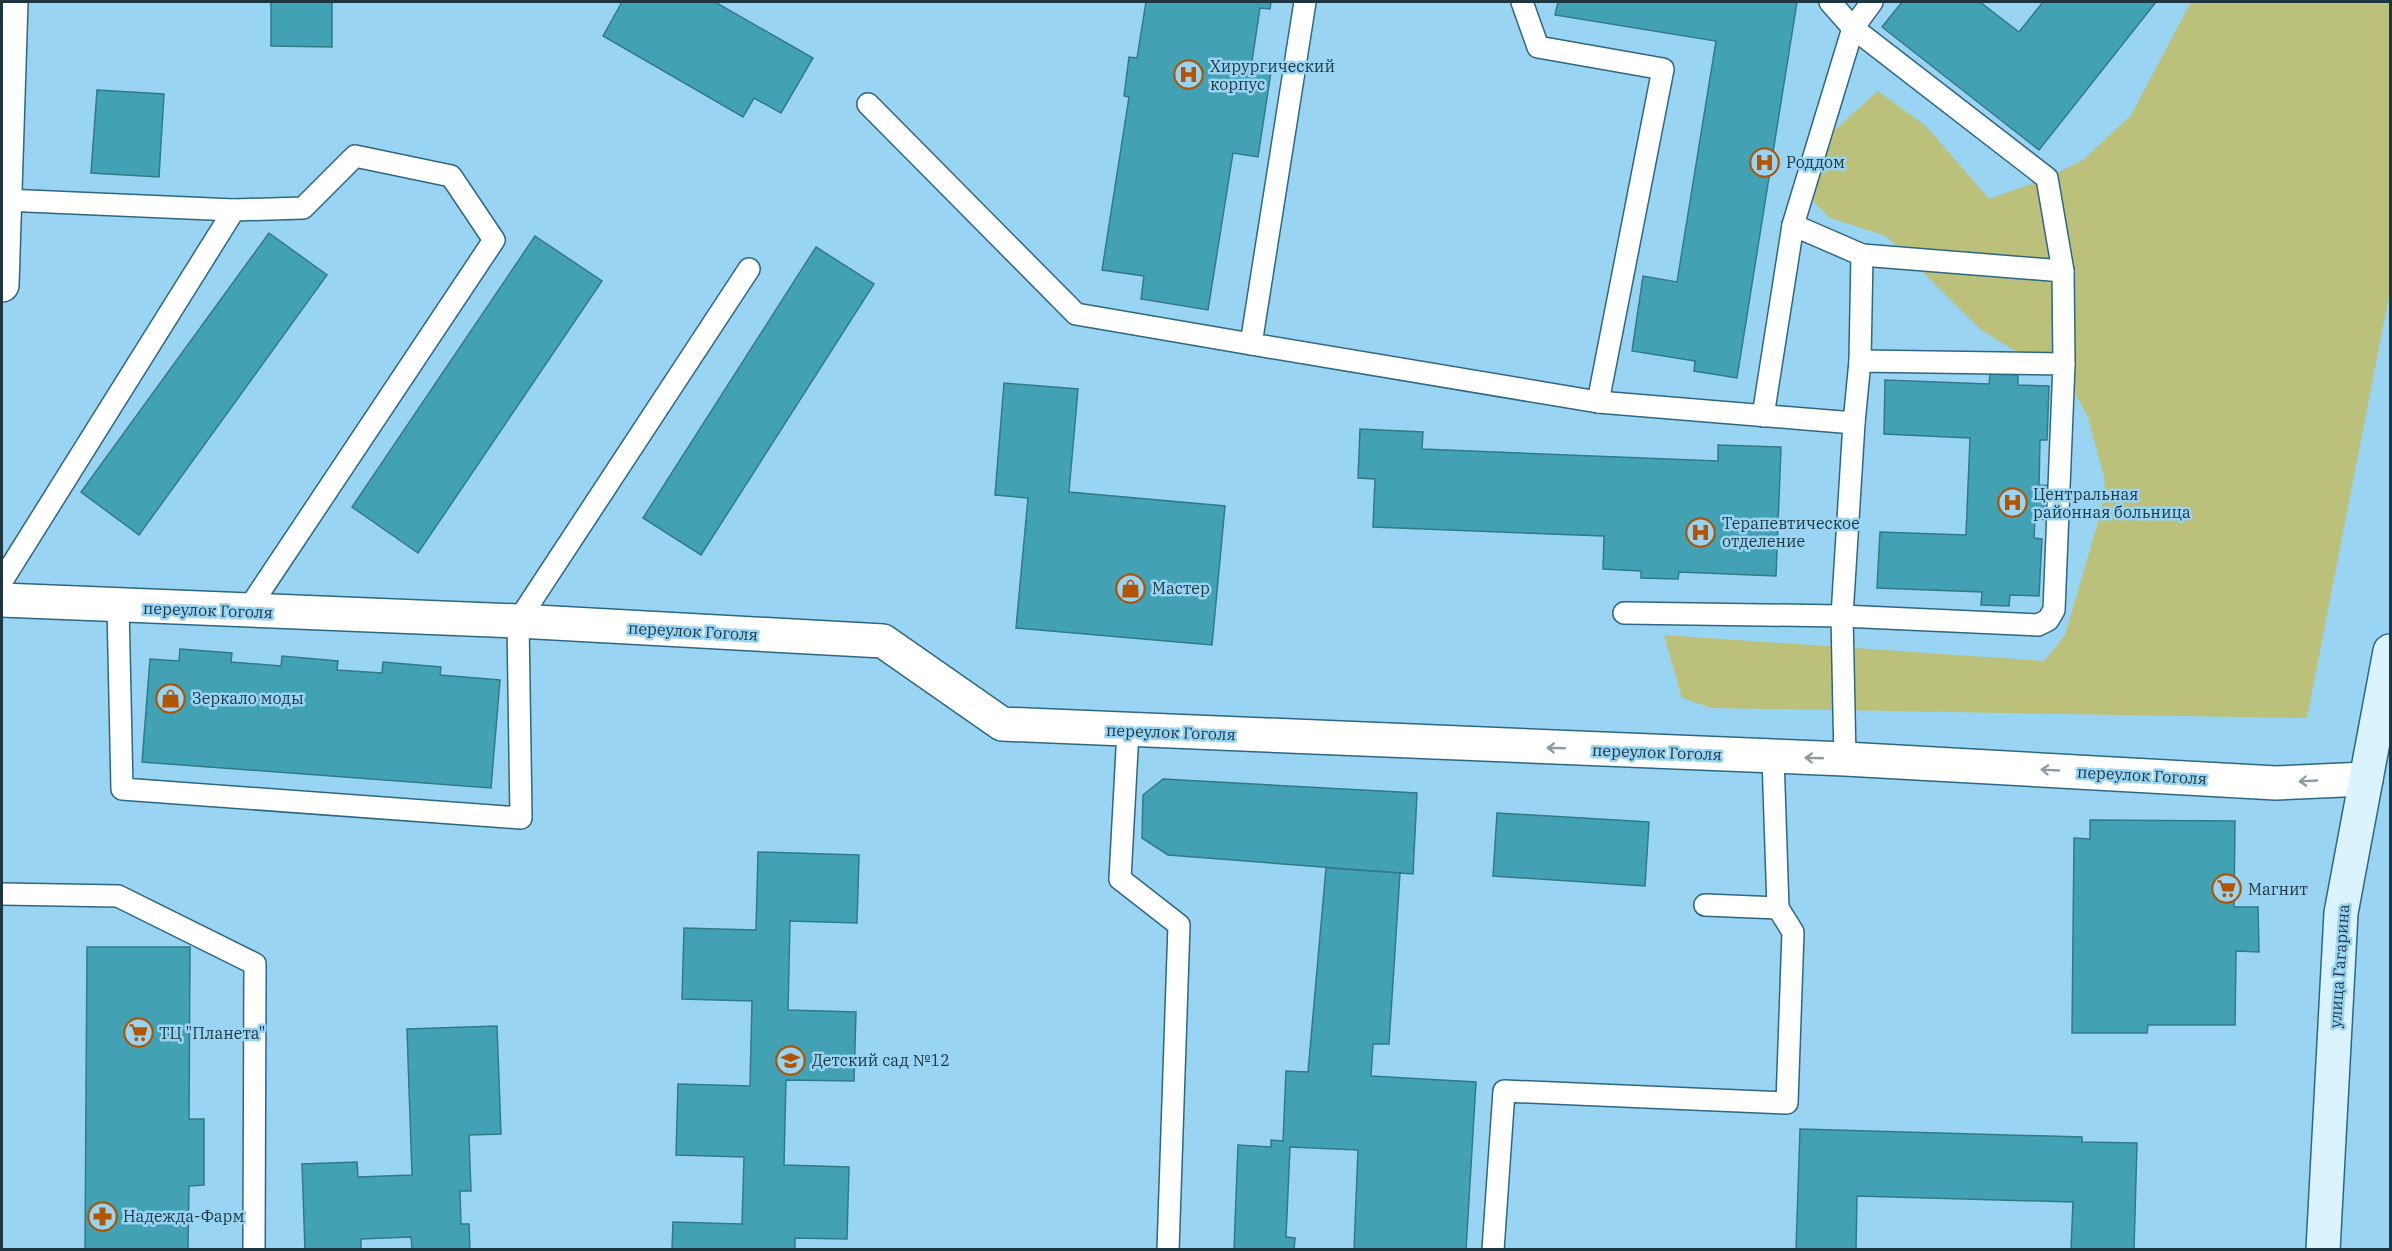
<svg xmlns="http://www.w3.org/2000/svg" width="2392" height="1251" font-family="'IBM Plex Serif',serif">
<style>
.green{fill:#bbc07b}
.building{fill:#42a2b4;stroke:#317a87;stroke-width:1.5}
.lines{fill:none;stroke-linecap:round;stroke-linejoin:round}
.service-casing{stroke:#2e6782;stroke-width:24}
.minor-casing{stroke:#2e6782;stroke-width:36}
.tertiary-casing{stroke:#2e6782;stroke-width:36}
.secondary-casing{stroke:#2e6782;stroke-width:36}
.service{stroke:#fff;stroke-width:21}
.minor{stroke:#fff;stroke-width:33}
.tertiary{stroke:#fff;stroke-width:33}
.secondary{stroke:#dbf3ff;stroke-width:33}
.oneway{stroke:#8e9aa0}
.labels{text-anchor:middle;stroke-width:5;stroke-linejoin:round;paint-order:stroke}
.poi-label{font-size:16px;fill:#1e3642;stroke:#9ad4f3;text-anchor:start}
.street-label{font-size:16px;fill:#1e3642;stroke:#9ad4f3}
</style>
<rect width="100%" height="100%" fill="#9ad4f3"/>
<!-- green -->
<polygon class="green" points="2191,2 2390,2 2390,291 2307,718 1712,708 1682,698 1664,635 2044,661 2065,635 2101,512 2105,481 2088,417 2070,384 1981,330 1886,236 1830,218 1808,196 1829,135 1878,91 1927,127 1989,199 2047,178 2083,160 2131,115"/>
<!-- building -->
<g class="building">
<polygon points="271,2 332,2 332,47 271,46"/>
<polygon points="622,2 715,2 813,58 781,113 754,98 743,117 603,36"/>
<polygon points="1146,2 1271,2 1270,9 1260,8 1252,61 1272,65 1258,157 1233,153 1208,310 1141,299 1144,276 1102,270 1129,97 1124,96 1129,57 1137,58"/>
<polygon points="1558,2 1797,2 1737,378 1694,371 1695,361 1632,351 1643,276 1677,282 1716,41 1555,15"/>
<polygon points="1902,2 1980,2 2019,32 2043,2 2156,2 2039,150 1882,27"/>
<polygon points="97,90 164,94 159,177 91,173"/>
<polygon points="269,233 327,275 139,535 81,492"/>
<polygon points="535,236 602,281 418,553 352,507"/>
<polygon points="816,247 874,284 701,555 643,518"/>
<polygon points="1990,374 2018,375 2018,385 2049,386 2047,440 2040,440 2039,485 2058,486 2056,520 2035,519 2034,538 2042,539 2039,596 2010,595 2009,606 1981,605 1982,592 1877,588 1880,532 1966,535 1970,438 1884,434 1885,380 1989,384"/>
<polygon points="1004,383 1078,389 1069,492 1225,506 1212,645 1016,628 1028,498 995,495"/>
<polygon points="1360,429 1423,432 1422,449 1718,461 1718,445 1781,447 1776,576 1679,572 1678,579 1641,578 1641,571 1603,569 1604,536 1373,527 1375,479 1358,478"/>
<polygon points="180,649 232,653 231,662 281,666 282,656 338,661 337,670 382,673 383,662 441,667 440,675 500,680 491,788 142,762 150,659 179,661"/>
<polygon points="1163,779 1417,793 1413,874 1168,855 1142,838 1143,795"/>
<polygon points="1497,813 1649,822 1645,886 1493,876"/>
<polygon points="2090,820 2235,821 2234,907 2258,907 2259,952 2236,951 2235,1025 2148,1025 2147,1033 2072,1033 2074,838 2090,839"/>
<polygon points="758,852 859,855 857,923 790,921 788,1010 856,1012 854,1081 786,1080 784,1165 849,1167 847,1239 795,1238 795,1250 672,1250 673,1222 742,1224 744,1157 676,1155 678,1084 750,1086 752,1001 682,999 684,928 756,930"/>
<polygon points="1326,868 1400,873 1389,1044 1373,1044 1371,1076 1476,1082 1466,1250 1354,1250 1358,1150 1290,1147 1286,1237 1295,1238 1294,1250 1234,1250 1238,1145 1271,1147 1271,1140 1283,1141 1286,1071 1308,1072"/>
<polygon points="87,947 190,947 189,1119 204,1119 204,1185 189,1186 188,1250 85,1250"/>
<polygon points="497,1026 501,1134 469,1135 471,1191 460,1191 461,1224 469,1224 470,1250 412,1250 411,1237 361,1239 361,1250 305,1250 302,1164 357,1162 358,1177 412,1175 407,1029"/>
<polygon points="1800,1129 2082,1137 2082,1142 2137,1143 2134,1250 2071,1250 2073,1202 1857,1196 1856,1250 1796,1250"/>
</g>
<g class="lines">
<defs>
<g id="service">
<polyline points="1305,2 1251,344 1598,402 1854,423 1842,616 1845,759"/>
<polyline points="1522,2 1538,47 1663,69 1598,402"/>
<polyline points="1830,2 1853,28 1793,225 1862,255 1860,361"/>
<polyline points="1872,2 1853,28 2047,178 2063,271"/>
<polyline points="868,104 1076,314 1251,344"/>
<polyline points="5,200 234,210 303,208 355,156 451,176 494,240 247,611"/>
<polyline points="1862,255 2063,271 2064,364"/>
<polyline points="1763,416 1793,225"/>
<polyline points="2,581 234,210"/>
<polyline points="118,606 122,789 521,818 518,621 749,269"/>
<polyline points="1624,613 1842,616 2038,625 2048,620 2054,610 2064,364 1860,361 1854,423"/>
<polyline points="1128,731 1120,879 1179,925 1168,1250"/>
<polyline points="2,894 118,896 255,964 254,1250"/>
<polyline points="1705,905 1778,908 1773,757"/>
<polyline points="1493,1250 1504,1091 1787,1103 1793,932 1778,908"/>
</g>
<polyline id="minor" points="2,600 518,621 883,641 1002,724 1845,759 2276,783 2366,779"/>
<polyline id="tertiary" points="2,285 11,2"/>
<polyline id="secondary" points="2323,1250 2341,913 2390,651"/>
</defs>
<!-- service casing -->
<use href="#service" class="service-casing"/>
<!-- minor casing -->
<use href="#minor" class="minor-casing"/>
<!-- tertiary casing -->
<use href="#tertiary" class="tertiary-casing"/>
<!-- secondary casing -->
<use href="#secondary" class="secondary-casing"/>
<!-- service -->
<use href="#service" class="service"/>
<!-- minor -->
<use href="#minor" class="minor"/>
<!-- tertiary -->
<use href="#tertiary" class="tertiary"/>
<!-- secondary -->
<use href="#secondary" class="secondary"/>
</g>
<!-- one-way arrows -->
<defs><path id="oneway-shaft" d="M-6 0H5M1.5-3L5.5 0L1.5 3" fill="none" stroke-width="1.6" stroke-linecap="round" stroke-linejoin="round" transform="scale(1.5)"/></defs>
<g class="oneway">
<use href="#oneway-shaft" transform="translate(1556 748) rotate(-178)"/>
<use href="#oneway-shaft" transform="translate(1814 758) rotate(-178)"/>
<use href="#oneway-shaft" transform="translate(2050 770) rotate(-177)"/>
<use href="#oneway-shaft" transform="translate(2308 781) rotate(177)"/>
</g>
<!-- icons -->
<defs>
<symbol id="hospital-ring" viewBox="-11 -11 22 22"><circle r="9.5" fill="#9ad4f3" stroke="#b25400" stroke-width="1.5"/><path d="M-5-5h3v3.5h4V-5h3V5h-3V1.5h-4V5h-3Z" fill="#b25400"/></symbol>
<symbol id="shop-ring" viewBox="-11 -11 22 22"><circle r="9.5" fill="#9ad4f3" stroke="#b25400" stroke-width="1.5"/><path d="M-5-2.5h2.3a2.7 3.5 0 0 1 5.4 0H5L5.5 6h-11ZM-1.5-2.5h3a1.5 2.3 0 0 0-3 0Z" fill="#b25400"/></symbol>
<symbol id="supermarket-ring" viewBox="-11 -11 22 22"><circle r="9.5" fill="#9ad4f3" stroke="#b25400" stroke-width="1.5"/><path d="M-6-5.5h2.5l.6 2H6L4.5 2H-2.5L-4.4-4H-6ZM-1.5 3.2a1.3 1.3 0 1 0 .1 0ZM3 3.2a1.3 1.3 0 1 0 .1 0Z" fill="#b25400"/></symbol>
<symbol id="school-ring" viewBox="-11 -11 22 22"><circle r="9.5" fill="#9ad4f3" stroke="#b25400" stroke-width="1.5"/><path d="M0-5L7-2L0 1L-7-2ZM-4 1L0 2.5L4 1V4Q0 6-4 4Z" fill="#b25400"/></symbol>
<symbol id="pharmacy-ring" viewBox="-11 -11 22 22"><circle r="9.5" fill="#9ad4f3" stroke="#b25400" stroke-width="1.5"/><path d="M-2-6h4v4h4v4h-4v4h-4v-4h-4v-4h4Z" fill="#b25400"/></symbol>
</defs>
<g fill-rule="evenodd">
<use href="#hospital-ring" x="1172" y="58" width="33" height="33"/>
<use href="#hospital-ring" x="1748" y="146" width="33" height="33"/>
<use href="#hospital-ring" x="1996" y="486" width="33" height="33"/>
<use href="#hospital-ring" x="1684" y="516" width="33" height="33"/>
<use href="#shop-ring" x="1114" y="572" width="33" height="33"/>
<use href="#shop-ring" x="154" y="682" width="33" height="33"/>
<use href="#supermarket-ring" x="2210" y="872" width="33" height="33"/>
<use href="#supermarket-ring" x="122" y="1016" width="33" height="33"/>
<use href="#school-ring" x="774" y="1044" width="33" height="33"/>
<use href="#pharmacy-ring" x="86" y="1200" width="33" height="33"/>
</g>
<g class="labels">
<!-- poi labels -->
<g class="poi-label">
<text x="1210" y="72">Хирургический<tspan x="1210" dy="18">корпус</tspan></text>
<text x="1786" y="168">Роддом</text>
<text x="2033" y="500">Центральная<tspan x="2033" dy="18">районная больница</tspan></text>
<text x="1722" y="529">Терапевтическое<tspan x="1722" dy="18">отделение</tspan></text>
<text x="1152" y="594">Мастер</text>
<text x="192" y="704">Зеркало моды</text>
<text x="2248" y="895">Магнит</text>
<text x="159" y="1039">ТЦ "Планета"</text>
<text x="812" y="1066">Детский сад №12</text>
<text x="123" y="1222">Надежда-Фарм</text>
</g>
<!-- street labels -->
<g class="street-label">
<text transform="translate(208 610) rotate(2)" y="6">переулок Гоголя</text>
<text transform="translate(693 631) rotate(3)" y="6">переулок Гоголя</text>
<text transform="translate(1171 732) rotate(2)" y="6">переулок Гоголя</text>
<text transform="translate(1657 752) rotate(2)" y="6">переулок Гоголя</text>
<text transform="translate(2142 775) rotate(3)" y="6">переулок Гоголя</text>
<text transform="translate(2339 966) rotate(-86)" y="6">улица Гагарина</text>
</g>
</g>
<!-- border -->
<rect width="2392" height="1251" fill="none" stroke="#1e3642" stroke-width="6"/>
</svg>
